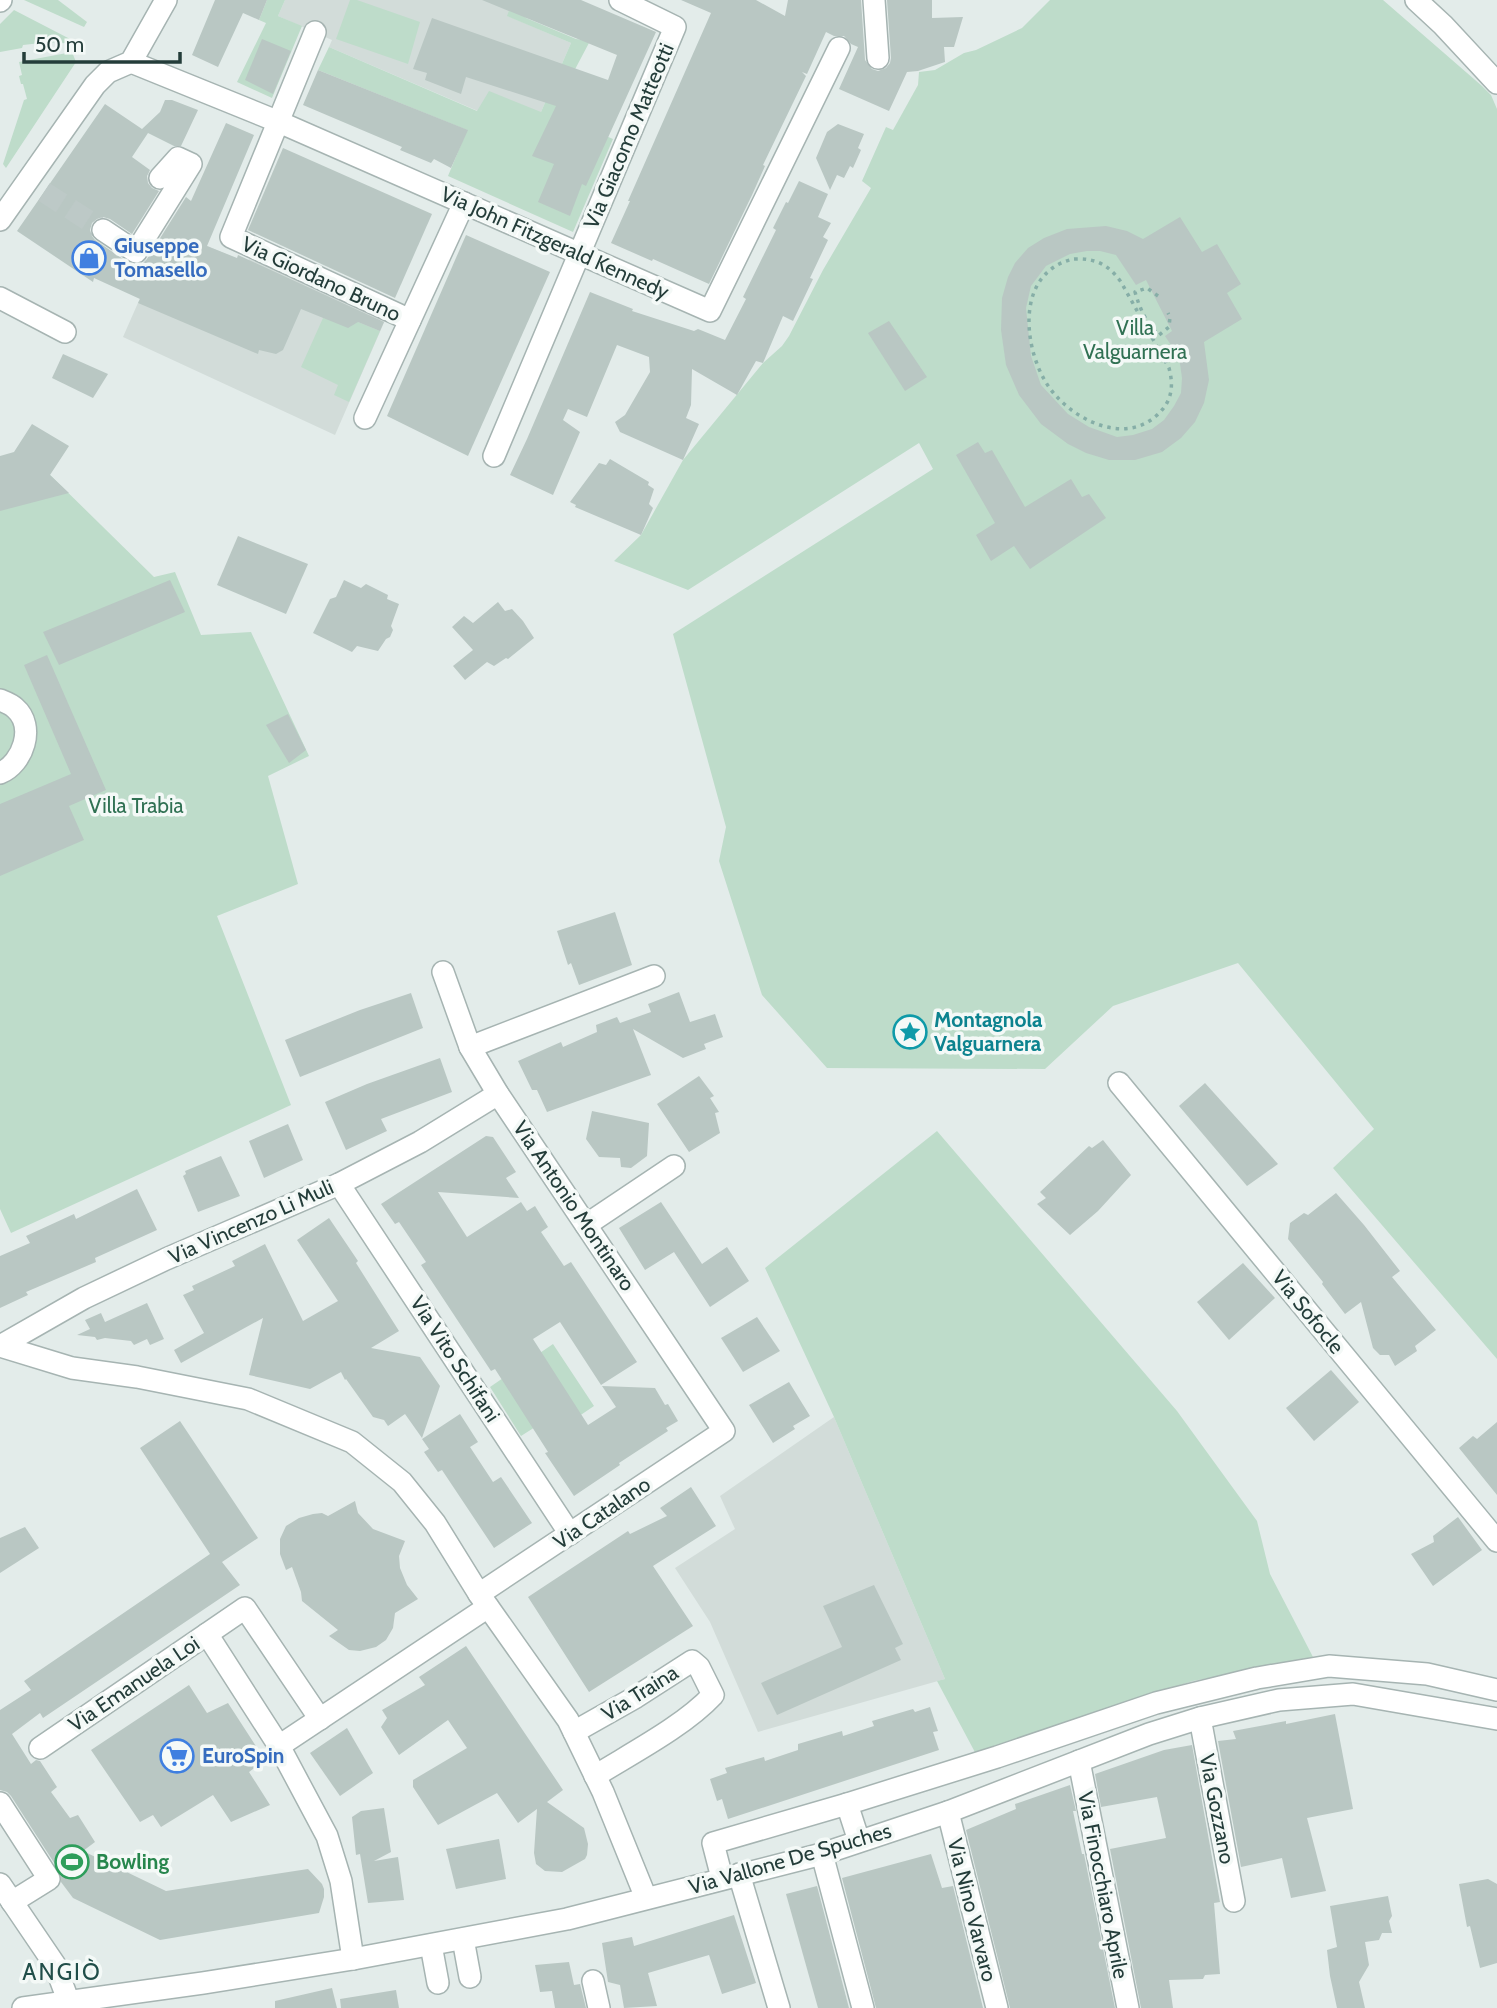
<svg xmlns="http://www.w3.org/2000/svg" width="1497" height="2008" font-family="Cabin,sans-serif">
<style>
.built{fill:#d2dcd9}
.green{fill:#bedcca}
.building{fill:#b9c7c3;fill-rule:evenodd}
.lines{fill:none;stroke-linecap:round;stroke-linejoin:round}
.minor-tunnel{stroke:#bdc9c7;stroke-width:21;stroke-dasharray:21 10;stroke-linecap:butt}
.minor-casing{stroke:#a6b4b2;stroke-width:24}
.path{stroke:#86aea7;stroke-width:3.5;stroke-dasharray:3.5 5;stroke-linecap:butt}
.minor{stroke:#fff;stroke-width:21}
.labels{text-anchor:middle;stroke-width:7;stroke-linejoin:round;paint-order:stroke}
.street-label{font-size:21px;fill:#243d3a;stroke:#f4f9f7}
.shop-label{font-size:21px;font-weight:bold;fill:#366cbe;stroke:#f4f9f7;text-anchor:start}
.park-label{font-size:21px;fill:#307153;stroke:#f4f9f7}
.culture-label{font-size:21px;font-weight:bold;fill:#0d838f;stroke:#f4f9f7;text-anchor:start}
.leisure-label{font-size:21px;font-weight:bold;fill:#27864d;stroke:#f4f9f7;text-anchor:start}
.neighbourhood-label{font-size:23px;letter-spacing:2px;fill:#214e49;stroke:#f4f9f7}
</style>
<rect width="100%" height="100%" fill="#e3ecea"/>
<!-- built -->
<g class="built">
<polygon points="285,0 513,0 508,16 571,43 541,112 478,111 329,47 332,40 278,16"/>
<polygon points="170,230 247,263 249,259 293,277 386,318 335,435 123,337"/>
<polygon points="834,1417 945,1679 758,1732 710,1622 675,1568 735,1529 720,1496"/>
</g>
<!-- green -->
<g class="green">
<polygon points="24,0 58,0 87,22 84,27"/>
<polygon points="267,0 285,0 278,16 302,26 272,98 237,82 266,23 259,20"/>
<polygon points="350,0 357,0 420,22 408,64 336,39"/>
<polygon points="513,0 526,18 576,39 590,41 572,75 558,115 613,139 573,232 448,176 467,130 318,70 329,47 477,111 489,91 541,112 571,43 507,16"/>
<polygon points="1050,0 1383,0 1482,86 1491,95 1497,109 1497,1359 1333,1168 1374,1129 1238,963 1113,1006 1045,1069 827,1068 762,995 719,861 726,827 673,634 933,469 919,443 688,590 614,561 641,535 683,460 763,363 782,346 789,336 823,270 871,188 862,181 886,127 893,130 918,85 919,72 935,70 964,53 976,50 1022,28"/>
<polygon points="14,10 70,39 74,42 71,44 62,43 61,41 50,43 50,46 42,47 41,43 23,45 22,48 0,52 0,24"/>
<polygon points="72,52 76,62 6,168 3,164 24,100 27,99 23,84 21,84 19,76 22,75 19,62"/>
<polygon points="323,318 358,322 380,331 349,402 334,395 338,385 301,367"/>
<polygon points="0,456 47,472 154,577 175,572 201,635 251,632 309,756 268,776 298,884 217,916 291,1105 11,1233 0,1209"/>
<polygon points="937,1131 1177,1411 1257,1521 1270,1574 1313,1657 1193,1681 1107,1708 977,1756 937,1681 945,1679 834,1417 765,1268"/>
<polygon points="553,1344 594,1406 563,1427 554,1415 521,1436 490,1387"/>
</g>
<!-- building -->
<g class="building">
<polygon points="215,0 267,0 259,20 243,13 218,67 192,55"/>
<polygon points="482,0 581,0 656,32 586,186 582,184 570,216 538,202 554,164 532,156 556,106 466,77 461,94 425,80 427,73 413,69 432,18 608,80 617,55"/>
<polygon points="681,0 756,0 785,16 788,0 861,0 865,60 872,69 878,71 886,68 890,63 891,58 887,0 932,0 932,18 963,17 954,47 944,47 945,62 918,71 907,72 889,111 839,89 858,47 851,44 844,36 834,36 826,32 807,74 802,72 806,76 763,165 765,166 752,195 709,284 653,259 652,261 611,243 630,201 628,201 711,13"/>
<polygon points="262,39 291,51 273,94 245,80"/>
<polygon points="318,70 468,130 451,168 434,159 431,163 400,150 402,147 303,105"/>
<polygon points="165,100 172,100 198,110 181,146 174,146 148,133 132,157 150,170 147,176 148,183 152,188 159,191 132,234 110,219 103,217 97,219 92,223 90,230 92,236 95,240 129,263 136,265 143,263 147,259 186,197 191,201 226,123 254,135 207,246 237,258 238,255 384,322 380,331 358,322 348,328 301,309 283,350 276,354 259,350 258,354 138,303 140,299 94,278 93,282 17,231 105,104 142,129 160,112"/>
<polygon points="838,124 864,134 858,148 861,150 853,168 850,166 844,178 837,175 830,190 816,158 827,132"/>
<polygon points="283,148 432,214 395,298 248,230"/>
<polygon points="799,181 828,194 818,217 831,223 823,237 828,240 810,278 813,279 793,321 783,316 763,363 756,361 737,395 692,369 691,405 686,418 699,424 683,460 620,432 615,422 625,415 650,372 649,357 617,345 587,417 568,409 563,420 580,432 553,495 510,475 527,439 590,292 633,309 632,311 694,331 698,329 725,340 746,299 743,297 776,230 773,228 786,202 788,203"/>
<path d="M1180,217L1202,252L1217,244L1241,284L1227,293L1242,319L1204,342L1209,380L1204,403L1195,422L1181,438L1162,452L1135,460H1109L1086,453L1068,444L1041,424L1019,395L1006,365L1001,330L1002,298L1008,277L1015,263L1028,248L1044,238L1067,229L1106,226L1127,231L1143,239ZM1087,251H1100L1116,255L1136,285L1146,280L1172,331L1165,336L1179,357L1182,378L1181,393L1174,406L1164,420L1152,429L1133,435L1117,437L1089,427L1068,414L1041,385L1031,356L1026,308L1031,286L1046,266L1070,254Z"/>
<polygon points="466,235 550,272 468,456 387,416"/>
<polygon points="889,321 927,377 905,391 868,333"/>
<polygon points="63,354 108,374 93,398 52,378"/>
<polygon points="32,424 69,446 50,475 69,493 0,511 0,456 14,452"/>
<polygon points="978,442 985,453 992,450 1025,507 1071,479 1082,497 1089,494 1106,518 1030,569 1014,546 991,561 976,535 995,523 956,455"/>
<polygon points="610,459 649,482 648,485 654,489 649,504 653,508 641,535 575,507 576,505 570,502 599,463 606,465"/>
<polygon points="238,536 308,564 286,614 217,585"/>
<polygon points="170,580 185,612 59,665 43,632"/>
<polygon points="344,580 361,588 366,584 388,595 387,599 399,604 391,626 393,630 390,637 386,639 378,651 357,646 352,652 313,633 330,599 336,597"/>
<polygon points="498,602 505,611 512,609 523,621 534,638 508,659 506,658 494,666 487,662 465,680 453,666 473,650 452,627 464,616 473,623"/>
<polygon points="47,655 106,790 69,806 84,840 0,876 0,804 71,774 24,665"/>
<polygon points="288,714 306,750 289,763 266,725"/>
<polygon points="615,912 632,965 579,985 571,963 568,965 557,931"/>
<polygon points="679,992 690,1022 715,1014 723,1037 704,1044 706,1049 683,1058 633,1029 651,1075 547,1112 537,1090 532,1090 518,1061 561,1042 563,1047 597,1032 596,1025 617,1017 620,1023 651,1012 648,1004"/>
<polygon points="411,993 423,1028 300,1077 285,1040 360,1010"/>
<polygon points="440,1058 452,1092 381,1119 387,1131 346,1150 325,1102 367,1084"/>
<polygon points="699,1076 714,1096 710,1098 719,1112 715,1113 720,1133 689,1152 657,1104"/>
<polygon points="1205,1083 1278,1164 1247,1186 1179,1106"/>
<polygon points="592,1111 649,1123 647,1156 631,1168 621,1167 620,1158 599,1157 586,1139"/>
<polygon points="288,1124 303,1160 264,1178 249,1141"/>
<polygon points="486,1136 493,1137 516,1172 506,1178 519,1198 438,1192 467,1237 521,1202 527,1211 535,1206 548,1227 541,1232 564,1266 571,1262 637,1362 601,1385 560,1322 533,1339 588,1425 616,1407 602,1386 655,1388 665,1405 668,1404 678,1421 666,1428 668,1431 619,1463 620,1465 574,1496 545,1453 548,1452 495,1369 491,1371 421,1265 426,1262 399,1222 395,1224 381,1204"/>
<polygon points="1103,1140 1131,1175 1098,1211 1070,1235 1037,1204 1046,1198 1040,1192 1089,1146 1092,1148"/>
<polygon points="221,1156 240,1196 198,1212 183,1176 186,1174 185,1171"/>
<polygon points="137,1189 157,1230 95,1258 96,1262 26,1292 28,1295 0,1308 0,1256 30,1243 26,1236 74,1214 76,1219"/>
<polygon points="1336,1193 1364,1225 1400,1271 1392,1277 1436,1330 1415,1346 1417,1351 1395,1366 1389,1355 1380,1355 1373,1348 1361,1302 1345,1314 1322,1284 1323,1282 1288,1239 1290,1223 1304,1213 1308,1215"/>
<polygon points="661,1202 702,1264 727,1247 749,1281 710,1307 674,1252 645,1270 619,1228"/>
<polygon points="329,1218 358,1261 356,1263 399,1331 371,1348 420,1357 440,1386 422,1438 405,1414 388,1426 384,1420 373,1417 346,1379 345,1380 341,1372 310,1389 249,1375 263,1318 181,1363 174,1350 204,1333 183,1295 194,1290 192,1286 235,1266 232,1261 265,1244 303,1321 338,1301 297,1240"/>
<polygon points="1243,1263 1275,1298 1229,1340 1197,1302"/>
<polygon points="147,1303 164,1339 150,1345 147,1339 134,1345 131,1341 105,1338 97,1340 95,1337 77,1335 90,1329 85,1320 101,1313 105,1322"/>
<polygon points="757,1317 780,1351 743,1372 721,1338"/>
<polygon points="1331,1370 1359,1402 1314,1441 1286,1408"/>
<polygon points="789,1382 810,1416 793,1426 795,1429 773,1443 749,1405"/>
<polygon points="460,1414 478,1442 470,1447 493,1482 501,1477 532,1523 494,1548 442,1470 438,1472 424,1452 429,1449 422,1439"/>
<polygon points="180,1421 258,1538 222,1562 240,1585 43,1718 40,1713 12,1734 31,1764 36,1760 40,1761 57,1787 51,1792 70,1818 78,1815 95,1842 83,1851 166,1891 308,1869 322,1884 324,1889 324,1897 319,1913 160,1940 73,1898 61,1882 60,1872 11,1796 7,1792 0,1790 0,1710 31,1690 24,1681 210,1554 140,1448"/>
<polygon points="1497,1422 1497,1495 1459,1448 1473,1436 1477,1439"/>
<polygon points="691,1487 716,1526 653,1566 693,1626 589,1692 528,1597 628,1531 630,1534 667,1516 660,1508"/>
<polygon points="355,1501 358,1513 373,1529 405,1541 399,1556 400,1568 407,1585 418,1599 395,1613 393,1628 386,1640 376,1647 360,1651 349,1650 329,1636 338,1630 302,1601 301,1592 292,1567 286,1570 280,1554 280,1539 286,1526 299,1518 313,1514 322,1513 328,1516"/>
<polygon points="1458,1517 1482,1550 1433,1586 1411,1554 1434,1542 1433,1536"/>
<polygon points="25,1527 39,1548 0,1573 0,1538"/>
<polygon points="874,1585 903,1644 895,1648 901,1660 777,1715 761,1683 842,1647 823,1606"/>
<polygon points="466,1646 563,1790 547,1802 584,1828 588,1844 587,1855 585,1859 562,1872 545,1871 536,1864 534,1853 537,1809 518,1823 497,1793 438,1825 413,1787 413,1780 467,1748 448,1720 399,1755 381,1727 387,1718 382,1710 425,1685 419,1677"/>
<polygon points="189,1685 207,1713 228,1703 265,1760 249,1772 270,1805 231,1822 213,1795 161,1827 153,1815 140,1822 91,1750"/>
<polygon points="930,1707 938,1731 933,1732 939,1750 728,1819 722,1799 717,1801 710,1779 727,1773 725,1768 764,1757 765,1761 798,1750 798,1744 842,1731 843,1736 874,1726 872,1721 913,1709 915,1712"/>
<polygon points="1335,1714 1353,1809 1307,1818 1326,1891 1291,1898 1282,1858 1241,1867 1218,1741 1236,1739 1233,1731 1286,1721 1286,1724"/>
<polygon points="347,1728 373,1773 340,1796 310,1753"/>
<polygon points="1192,1745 1220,1902 1214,1903 1220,1974 1205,1975 1203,1979 1169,1980 1173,2008 1141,2008 1110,1849 1166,1838 1157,1797 1101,1807 1095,1774 1164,1750"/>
<polygon points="1070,1785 1076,1811 1073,1811 1082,1854 1084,1854 1115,2008 1010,2008 966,1830 1016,1809 1015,1804"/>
<polygon points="384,1808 391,1852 374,1861 398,1857 404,1900 368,1903 360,1854 356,1855 352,1817 361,1811"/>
<polygon points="499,1839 506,1879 456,1889 446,1849"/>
<polygon points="931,1854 942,1888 953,1886 983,2008 876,2008 842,1878"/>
<polygon points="1488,1879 1497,1884 1497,1963 1480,1968 1470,1926 1467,1927 1459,1884"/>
<polygon points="817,1886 849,2008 818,2008 786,1894"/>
<polygon points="1388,1896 1392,1916 1389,1921 1392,1933 1382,1933 1379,1940 1365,1942 1369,1965 1359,1982 1365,2008 1337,2008 1330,1976 1327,1950 1337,1947 1330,1906"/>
<polygon points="734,1915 756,1983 722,1994 709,1955 648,1973 657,2006 624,2008 620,1985 608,1982 602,1943 632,1937 634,1946"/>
<polygon points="569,1962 574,1985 580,1984 586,2008 555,2008 552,1991 540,1992 535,1965"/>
<polygon points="332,1988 337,2008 275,2008 275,2001"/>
<polygon points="396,1990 399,2008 341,2008 340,1999"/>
</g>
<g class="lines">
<!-- minor-tunnel -->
<polyline class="minor-tunnel" points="44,192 103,230"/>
<defs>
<g id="minor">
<polyline points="874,0 878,58"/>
<polyline points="1416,0 1443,25 1497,83"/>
<polyline points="0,1 1,0"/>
<polyline points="315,32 231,237 410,320"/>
<polyline points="131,62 279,122 710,311 839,48"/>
<polyline points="0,220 95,85 108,72 131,62 166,0"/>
<polyline points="103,230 136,252 191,164 178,158 160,178"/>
<polyline points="0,298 65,332"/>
<polyline points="365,418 464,203"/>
<polyline points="494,456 675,27 620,0"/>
<path d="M0,700C5,702 11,704 15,708C36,726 23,764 0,773"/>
<polyline points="443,972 470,1047 498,1094 724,1431 479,1594"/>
<polyline points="470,1047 654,976"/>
<polyline points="1119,1083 1497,1541"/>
<polyline points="339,1184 570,1534"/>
<polyline points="586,1225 674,1166"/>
<polyline points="0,1346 72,1368 137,1377 248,1399 352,1442 402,1482 435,1523 479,1594 568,1720 603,1792 646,1898"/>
<polyline points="0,1346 84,1298 166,1259 339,1184 420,1142 498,1094"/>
<polyline points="207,1634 245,1608 320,1719"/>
<polyline points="1200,1718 1234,1901"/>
<path d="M574,1732L636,1697L692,1661L699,1667L713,1695C684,1726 632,1753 595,1776"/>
<polyline points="279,1746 488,1607"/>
<polyline points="40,1748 207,1634 279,1746 327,1836 341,1881 353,1959"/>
<polyline points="1079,1761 1128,2008"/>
<polyline points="0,1803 49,1879 12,1902"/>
<polyline points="847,1804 859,1841"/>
<polyline points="948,1812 997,2008"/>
<polyline points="822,1854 863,2008"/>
<polyline points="739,1874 779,2008"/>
<polyline points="722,1878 713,1843 847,1804 997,1757 1156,1703 1257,1678 1329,1666 1427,1674 1497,1690"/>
<polyline points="0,1884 55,1965 71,2008"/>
<polyline points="463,1939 470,1977"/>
<polyline points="431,1945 438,1983"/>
<polyline points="593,1981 599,2008"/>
<polyline points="23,2008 203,1983 353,1959 567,1919 822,1854 948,1812 1149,1734 1200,1718 1279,1700 1353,1694 1497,1719"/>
</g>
</defs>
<!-- minor casing -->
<use href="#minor" class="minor-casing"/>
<!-- path -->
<g class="path">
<path d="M1074,259C1095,258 1108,264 1121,282L1169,368C1174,387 1172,402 1156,416C1121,447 1064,416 1044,379C1027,349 1019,295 1050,270C1057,264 1065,261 1074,259Z"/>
<path d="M1158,296L1147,288L1135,292C1140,309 1146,323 1159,335L1169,327L1170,317L1168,313"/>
</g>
<!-- minor -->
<use href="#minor" class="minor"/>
</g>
<!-- icons -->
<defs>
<symbol id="shop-ring" viewBox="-11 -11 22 22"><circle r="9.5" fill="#f4f9f7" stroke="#3f7fe0" stroke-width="1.5"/><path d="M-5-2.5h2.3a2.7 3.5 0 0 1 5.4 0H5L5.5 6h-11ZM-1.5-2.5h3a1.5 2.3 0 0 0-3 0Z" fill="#3f7fe0"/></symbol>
<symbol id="sight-ring" viewBox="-11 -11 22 22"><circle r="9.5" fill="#f4f9f7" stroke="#0f9aa8" stroke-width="1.5"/><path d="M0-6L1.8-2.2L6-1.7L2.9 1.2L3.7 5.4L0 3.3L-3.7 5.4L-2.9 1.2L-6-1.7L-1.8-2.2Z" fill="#0f9aa8"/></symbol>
<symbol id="supermarket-ring" viewBox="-11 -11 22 22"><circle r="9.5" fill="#f4f9f7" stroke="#3f7fe0" stroke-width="1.5"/><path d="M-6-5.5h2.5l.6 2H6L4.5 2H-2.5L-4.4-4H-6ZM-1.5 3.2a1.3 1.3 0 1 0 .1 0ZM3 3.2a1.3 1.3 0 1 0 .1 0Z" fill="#3f7fe0"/></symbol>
<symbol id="stadium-ring" viewBox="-11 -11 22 22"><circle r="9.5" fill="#f4f9f7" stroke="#2e9e5b" stroke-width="1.5"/><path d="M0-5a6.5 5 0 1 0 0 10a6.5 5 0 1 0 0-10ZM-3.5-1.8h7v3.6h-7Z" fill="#2e9e5b"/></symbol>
</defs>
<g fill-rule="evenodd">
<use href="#shop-ring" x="70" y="239" width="38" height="38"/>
<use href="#sight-ring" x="891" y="1013" width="38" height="38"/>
<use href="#supermarket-ring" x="158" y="1737" width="38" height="38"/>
<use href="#stadium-ring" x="53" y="1843" width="38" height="38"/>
</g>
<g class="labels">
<!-- street labels -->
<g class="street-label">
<text transform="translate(629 136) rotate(-67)" y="7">Via Giacomo Matteotti</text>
<text transform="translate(555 243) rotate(24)" y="7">Via John Fitzgerald Kennedy</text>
<text transform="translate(321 279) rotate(25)" y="7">Via Giordano Bruno</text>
<text transform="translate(574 1206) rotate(56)" y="7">Via Antonio Montinaro</text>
<text transform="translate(251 1222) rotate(-24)" y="7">Via Vincenzo Li Muli</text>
<text transform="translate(1308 1312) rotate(51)" y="7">Via Sofocle</text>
<text transform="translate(455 1359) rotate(57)" y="7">Via Vito Schifani</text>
<text transform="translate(602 1513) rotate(-34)" y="7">Via Catalano</text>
<text transform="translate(134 1684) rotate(-34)" y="7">Via Emanuela Loi</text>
<text transform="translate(640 1693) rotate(-32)" y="7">Via Traina</text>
<text transform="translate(1217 1809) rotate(79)" y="7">Via Gozzano</text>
<text transform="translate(790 1859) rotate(-16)" y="7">Via Vallone De Spuches</text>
<text transform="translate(1103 1885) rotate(79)" y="7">Via Finocchiaro Aprile</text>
<text transform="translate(972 1910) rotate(76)" y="7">Via Nino Varvaro</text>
</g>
<!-- shop labels -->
<g class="shop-label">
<text x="114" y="253">Giuseppe<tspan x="114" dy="24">Tomasello</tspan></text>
<text x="202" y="1763">EuroSpin</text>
</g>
<!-- park labels -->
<g class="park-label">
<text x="1135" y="335">Villa<tspan x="1135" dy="24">Valguarnera</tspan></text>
<text x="136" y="813">Villa Trabia</text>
</g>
<!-- culture labels -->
<g class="culture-label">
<text x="934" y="1027">Montagnola<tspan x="934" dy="24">Valguarnera</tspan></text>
</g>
<!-- leisure labels -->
<g class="leisure-label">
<text x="96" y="1869">Bowling</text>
</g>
<!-- neighbourhood labels -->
<g class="neighbourhood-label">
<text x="62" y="1980">ANGIÒ</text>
</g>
</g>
<!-- scale -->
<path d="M24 52v10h156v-10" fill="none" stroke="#243d3a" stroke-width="3.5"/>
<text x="35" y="52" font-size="21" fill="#243d3a" stroke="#f4f9f7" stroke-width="5" paint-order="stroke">50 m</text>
</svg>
